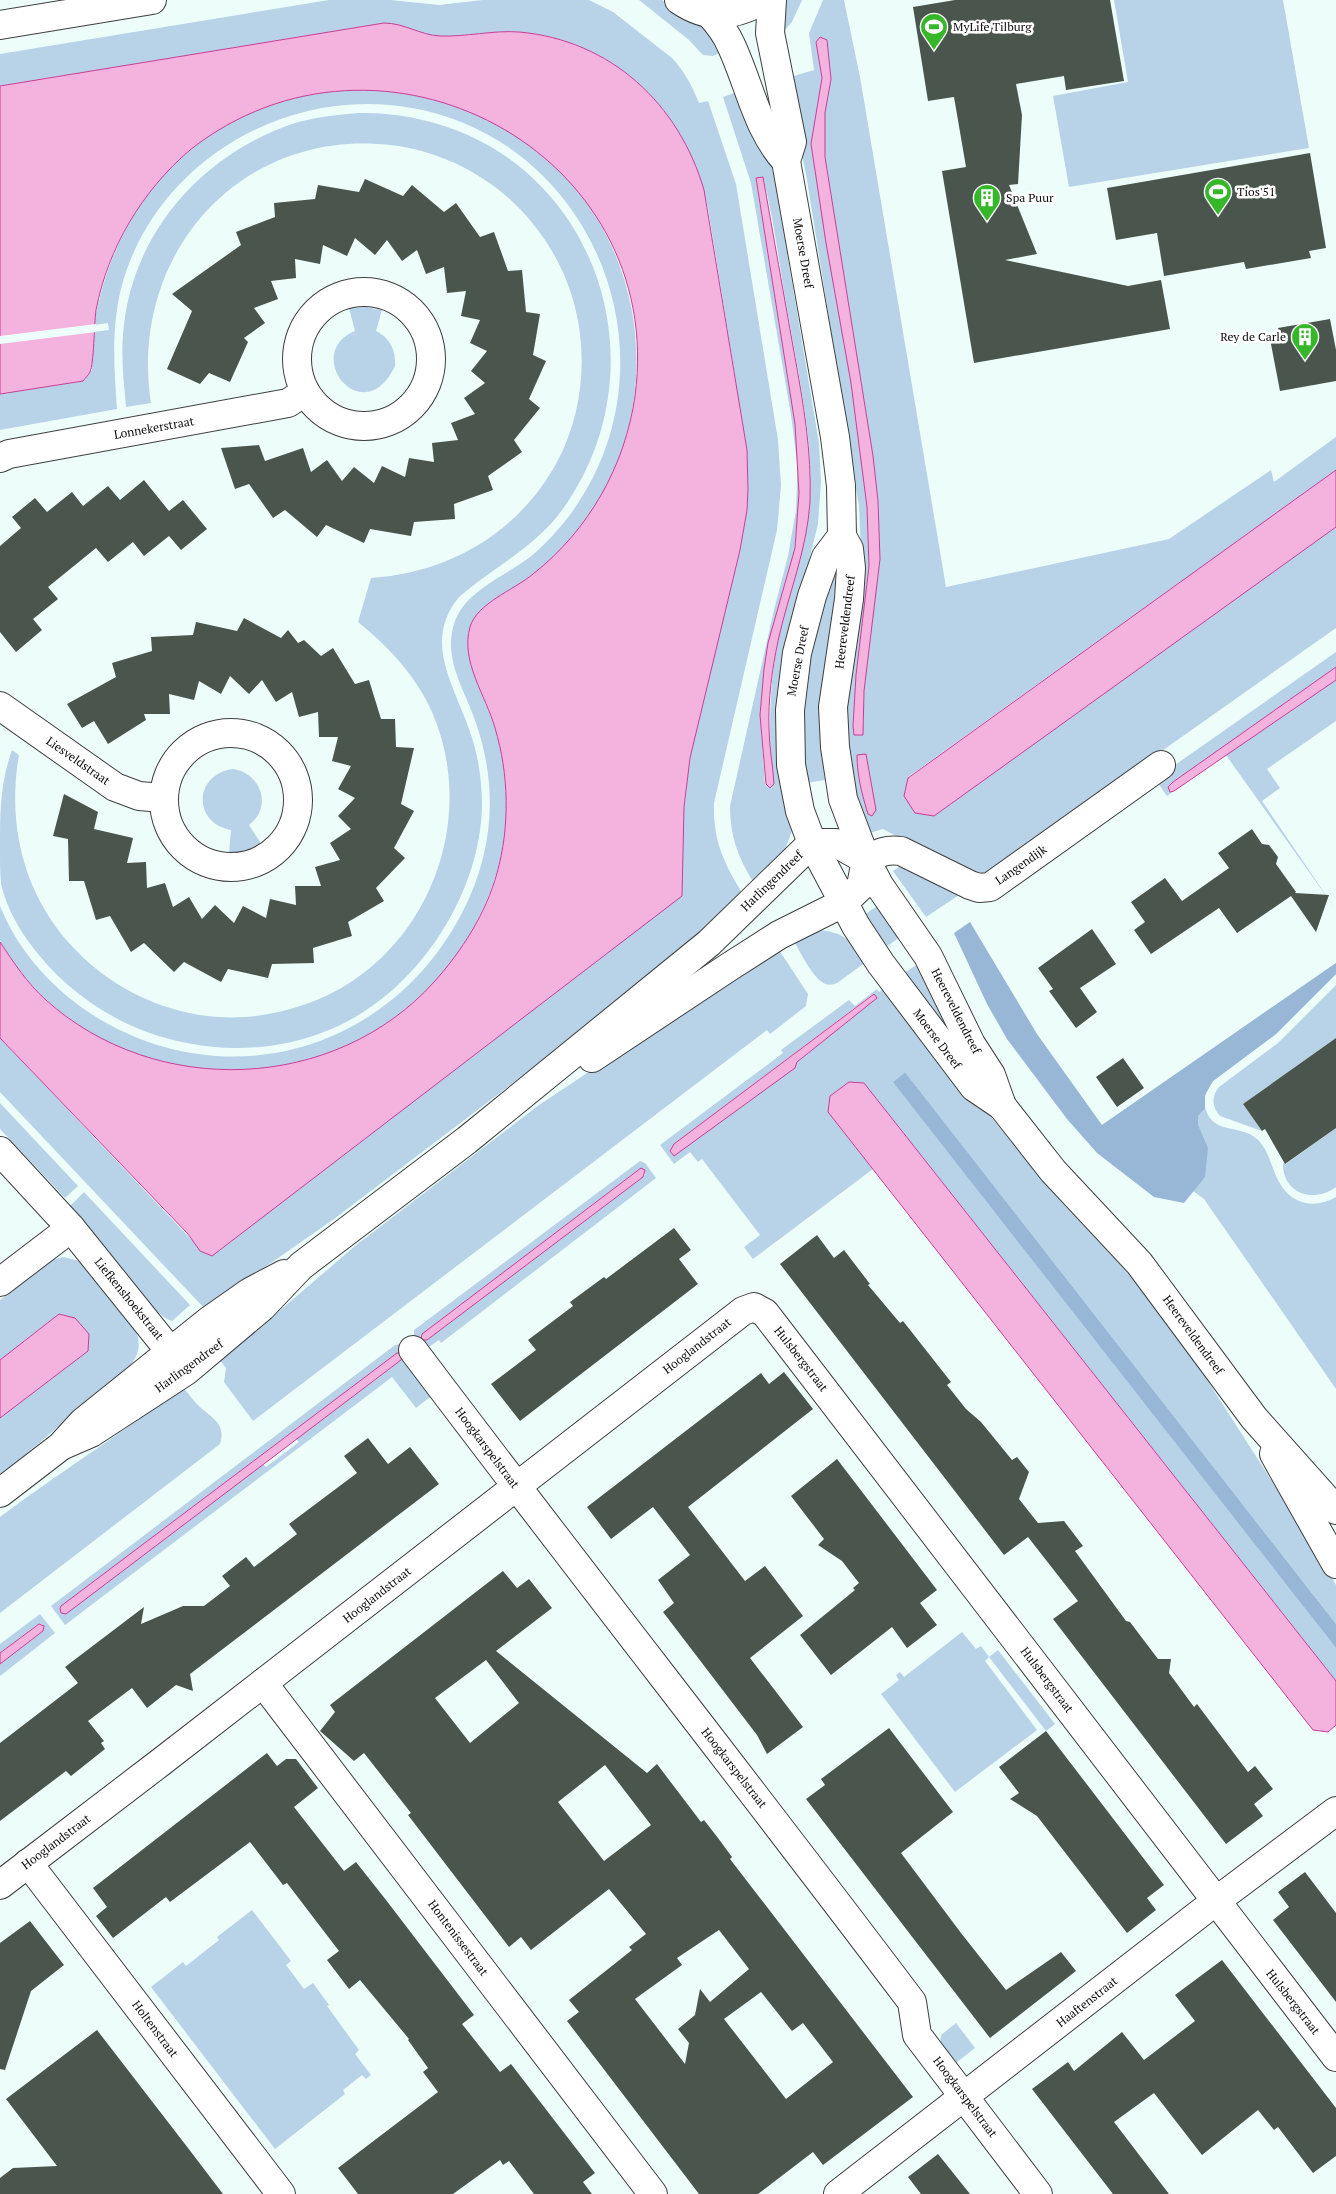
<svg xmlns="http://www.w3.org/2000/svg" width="1336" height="2194" font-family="'PT Serif',serif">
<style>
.green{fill:#b8d2e7;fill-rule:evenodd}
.forest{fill:#98b7d7}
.water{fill:#f4b3de;stroke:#c83d96}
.pier{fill:#edfefa}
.building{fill:#49554d;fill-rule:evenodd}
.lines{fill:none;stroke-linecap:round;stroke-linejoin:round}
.minor-casing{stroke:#3f3f3f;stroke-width:30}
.minor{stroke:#fff;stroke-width:28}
.labels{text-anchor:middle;stroke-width:5;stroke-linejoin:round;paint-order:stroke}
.poi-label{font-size:12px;fill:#0c0c0c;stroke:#fff;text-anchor:start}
.street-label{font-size:12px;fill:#0c0c0c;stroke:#fff}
</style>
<rect width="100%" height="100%" fill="#edfefa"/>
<!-- green -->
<g class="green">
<path d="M329,0H390L439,5L483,0H589L613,12L672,58C685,72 692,86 699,103L708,101L736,184L778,440L781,485L777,530L714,803C713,840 723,862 743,894L672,962L334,1219L205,1309L0,1092V1038L187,1235L199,1247L212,1256L681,896L684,807L690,758L740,550L747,510L748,490L747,450L708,208C689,114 618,40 519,32C492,30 466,37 439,36C420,35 403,23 384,23L0,86V54Z"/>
<polygon points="639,0 662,0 672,8 708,31 724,51 713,56 703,55 689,40"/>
<polygon points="784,0 802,0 792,22 783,32"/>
<path d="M823,0H844L860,77L946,587L1169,539L1271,470L1274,482L1336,437V470L908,777L904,796L915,812L934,816L1336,527V628L986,875L966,873L883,829L870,833L860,811L843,744L861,554L859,506L807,180L787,78L814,70L809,33ZM827,40L831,79L825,113V156L873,456L878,501L880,559L864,691V723L854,735L853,726L857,666L869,566L867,507L851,383L826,242L811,144L822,78L816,42ZM857,763L868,764L876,812L861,787Z"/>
<polygon points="1114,0 1283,0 1309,148 1069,187 1053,96 1128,82"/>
<path d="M369,87C414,90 458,99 498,122C632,198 676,370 598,502C579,533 553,560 524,582C507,594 482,603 472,622C456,654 489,703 497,735C504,762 507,790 506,818C503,870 484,917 454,958C372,1071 214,1104 93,1034C61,1015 34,992 13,961C8,954 2,947 0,940C0,929 0,916 0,906C20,955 56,993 101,1020C233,1097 392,1048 462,913C494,852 498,787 476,723C465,690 443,660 454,624C464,591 504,577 530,557C546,544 560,528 572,512C681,361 596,141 412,108C287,85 156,162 122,285C111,326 114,367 117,409L0,430V394L83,381L92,370L93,332L109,330L108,323L94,325C118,182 224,91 369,87Z"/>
<path d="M740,91L772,163L819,443L821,482L818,524L794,621L792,831L784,852L753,882C738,857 730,836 730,806L774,610L788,556L796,510L797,486V462L791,415L751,183L723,97ZM763,177C775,223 780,272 789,319C799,379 814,442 810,503C807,548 789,589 780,632C768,687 769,732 772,787L770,788L765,784L760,715L764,669L768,643L795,548L799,493L795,424L756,179Z"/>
<path d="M358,113C378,113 398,114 418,119C593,156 664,359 567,503C540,545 496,565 459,597C423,641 453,683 469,729C478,753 482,780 482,806C480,900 411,1001 321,1033C279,1049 231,1052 187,1043C123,1031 66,994 28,941C16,924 6,905 1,884C0,873 0,860 0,848C0,812 0,784 12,750L19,755C7,823 23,891 69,943C101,979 143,1003 189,1013C226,1021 264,1018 300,1006C421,968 482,827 432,712C416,676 389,647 358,622L371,578C450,573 519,532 557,462C582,416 588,358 575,307C565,267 543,231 514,203C480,171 436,150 390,145C239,128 128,256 151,403L126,407C124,383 121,359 123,335C130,235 201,154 295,123C315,117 337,115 358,113Z"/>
<path d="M366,307L382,310L376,331C390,338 396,350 395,366C363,433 301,353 355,331L349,308Z"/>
<polygon points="840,566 822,695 820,738 825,780 806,783 803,763 804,677 832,567"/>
<polygon points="1336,652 1336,667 1173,782 1168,787 1170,792 1174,791 1167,796 1155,779"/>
<polygon points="1336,680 1336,721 1267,769 1280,788 1262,801 1336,910 1226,755"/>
<path d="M233,769C261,773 273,807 249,825L262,845L246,852L229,853L231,830C192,823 194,774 233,769Z"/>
<polygon points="902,865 959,895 926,917 893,871"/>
<polygon points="882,903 904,934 886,947 865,914"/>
<path d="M818,930C845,932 851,941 866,962L837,983C832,985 827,986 822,982C811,975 799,949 792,938Z"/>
<polygon points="777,947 808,994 806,1006 770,1034 767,1030 253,1421 224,1382 226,1368 219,1359 263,1325 355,1246 539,1105"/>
<polygon points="921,962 953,1034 904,973"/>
<path d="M1336,963V974L1276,1034L1213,1081C1207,1089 1202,1099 1206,1110C1214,1135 1241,1124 1257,1139C1269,1150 1271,1167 1278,1180C1290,1204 1313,1210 1336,1197V1389L1204,1199L1102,1125Z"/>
<path d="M1336,985V1038L1243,1104L1262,1131L1220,1116C1212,1107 1211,1097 1219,1087L1278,1043Z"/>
<path d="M887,986L1022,1156L1063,1204L1122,1266L1186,1347L1316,1550L1336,1585V1624L905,1072L894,1081L1336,1648V1681L864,1083L847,1084L832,1094L828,1112L873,1169L753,1259L744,1247L760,1235L702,1159L698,1162L690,1152L674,1164L660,1145L783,1053L781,1050L849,1000L855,1006L877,989L879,992ZM873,994L877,998L797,1062L670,1151L674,1144Z"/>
<polygon points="0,1103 78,1186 65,1198 0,1129"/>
<path d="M1336,1128V1187C1313,1204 1282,1193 1283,1163L1286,1164Z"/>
<path d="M640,1161L645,1163L656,1178L441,1343L439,1340L426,1349L414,1338V1330ZM641,1168L645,1175L643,1177L427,1340L423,1341L422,1334Z"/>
<path d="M84,1192L190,1305L172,1321C151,1315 121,1266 105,1247C94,1233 81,1220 69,1207Z"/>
<path d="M63,1257L80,1261L133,1326C142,1341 140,1353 130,1366L0,1476V1418L88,1351C85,1326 82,1323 59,1314L0,1360V1300L52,1260Z"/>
<path d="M401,1344L434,1394L416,1408L392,1377L65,1625L51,1606L395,1345ZM397,1353L401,1360L296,1439L299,1442L266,1467L263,1464L61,1606Z"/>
<path d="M183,1387C189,1394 194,1402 201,1408C214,1419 226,1425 220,1444L0,1613V1517C60,1472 124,1432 183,1387Z"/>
<polygon points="40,1614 55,1633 0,1676 0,1664 43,1631 42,1624 37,1625 0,1653 0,1644"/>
<polygon points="962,1632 976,1649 981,1646 989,1657 998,1650 1055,1724 1046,1731 989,1657 985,1661 1037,1730 955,1792 881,1694 899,1680 896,1675 900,1672 904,1677"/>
<polygon points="252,1910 291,1961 286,1965 304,1989 313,1983 329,2005 327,2006 359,2050 355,2054 371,2075 366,2079 362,2075 343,2090 345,2094 275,2149 151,1987 183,1962 186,1966 219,1940 217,1937"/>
<path d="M956,2023L975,2048L952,2066C945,2055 939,2048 941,2035Z"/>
</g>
<!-- forest -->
<g class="forest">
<polygon points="970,922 1037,1034 1102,1125 1336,963 1336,974 1276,1034 1213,1081 1205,1095 1205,1108 1198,1116 1198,1125 1208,1148 1205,1177 1184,1203 1154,1197 1097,1153 1067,1119 1007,1039 987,1004 954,933"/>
<polygon points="905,1072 1336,1624 1336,1648 893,1082"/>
</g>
<!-- water -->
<g class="water">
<path d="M384,23C404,23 420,35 440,36C466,37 493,30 519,32C611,40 679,104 704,190L747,450L748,490L747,510L740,550L690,758L684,807L682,896L212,1256L200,1251L188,1234L0,1038V942C14,963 27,983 46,1000C156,1099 335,1092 434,982C462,951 486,913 497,873C510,827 509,774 495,728C486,696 460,661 470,627C477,603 514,590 533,574C589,530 625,466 635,396C668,151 380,0 190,150C142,191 108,248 96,310C94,325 94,364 90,372C88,376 85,378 83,381L0,394V86Z"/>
<polygon points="820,37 827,40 831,79 825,113 825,157 873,456 878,501 880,559 864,691 863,735 854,735 853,726 856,675 869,566 867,507 851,383 826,243 811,144 822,78 816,42"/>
<path d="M763,177C773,235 784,294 794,352C803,401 812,452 810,502C807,550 788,595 778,641C772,670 768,699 769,728C769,747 773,765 774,784L770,788L766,784L760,715L764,669L768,643L795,548L799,493L795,424L756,178Z"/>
<polygon points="1336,470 1336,527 934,816 915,813 904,796 908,778"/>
<polygon points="1336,667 1336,680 1174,791 1170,792 1168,787 1173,782"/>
<path d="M866,754L876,810L872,816L868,814C862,795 857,775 857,755Z"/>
<polygon points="874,994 877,998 797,1062 795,1068 674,1156 670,1151 674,1144"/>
<polygon points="849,1082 864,1083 1336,1681 1336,1725 1328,1732 1313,1730 828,1112 830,1096"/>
<polygon points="641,1168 645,1170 643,1177 427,1340 421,1340 422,1334"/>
<polygon points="59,1314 75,1318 89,1334 88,1351 0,1418 0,1360"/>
<polygon points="397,1353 401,1353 403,1357 401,1360 66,1614 61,1613 60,1608 61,1606"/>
<polygon points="39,1624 44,1626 43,1631 0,1664 0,1653"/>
</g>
<!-- pier -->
<polygon class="pier" points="96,324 96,332 0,344 0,336"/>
<!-- building -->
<g class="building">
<polygon points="955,0 1110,0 1124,81 1066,90 1064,76 1016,84 1022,115 1018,184 1009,185 1037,254 1005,260 1128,286 1161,280 1170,329 974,363 942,171 966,167 954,97 928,101 913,7"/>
<polygon points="1310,153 1326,248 1309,251 1311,258 1246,269 1244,262 1164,276 1157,233 1116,240 1107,188"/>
<polygon points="365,179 403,196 412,185 444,212 456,203 480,237 494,232 508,271 522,270 526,312 540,314 533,355 546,361 529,399 540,408 514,440 522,452 488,476 493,490 454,504 455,519 414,522 411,536 370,529 364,543 326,525 317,537 285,510 273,518 249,484 235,489 221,448 259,445 265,461 303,448 311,472 327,460 342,481 354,467 374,483 382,466 405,477 409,458 434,462 432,443 458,440 451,423 475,414 464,398 485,383 471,371 487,351 470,343 480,320 461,316 466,291 447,293 444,267 426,274 417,250 402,261 387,240 375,255 355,238 347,256 323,245 320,264 295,259 296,278 271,281 278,299 254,308 265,323 244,338 248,342 230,382 209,373 200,384 167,369 192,311 172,294 241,245 236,232 275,217 274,203 315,199 318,185 359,192"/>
<polygon points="1330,319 1336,350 1336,381 1280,391 1270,339 1279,337 1278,328"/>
<polygon points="144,480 169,511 183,500 207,529 181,550 169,536 144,556 133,542 108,562 96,548 48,587 58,599 33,619 42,630 16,652 0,632 0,546 21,528 12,517 35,498 47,512 72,492 83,506 108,486 120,500"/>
<polygon points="244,618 281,638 288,630 298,643 304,640 321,656 333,648 355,684 369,680 381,719 395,719 396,747 414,748 401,804 414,811 394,848 405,858 376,888 384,901 348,922 352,936 313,948 314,963 272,964 268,978 228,969 221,982 184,962 174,972 144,943 131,952 110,916 96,920 84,881 69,881 68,839 53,836 64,794 98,812 94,829 133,838 127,863 146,862 147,888 165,883 173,907 189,897 202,919 215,905 234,923 243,906 266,918 270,899 296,905 295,886 321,886 315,867 340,860 330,843 351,829 338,816 355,798 338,789 351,766 332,761 338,737 319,737 318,712 299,717 292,692 276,702 262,680 249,694 230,676 221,694 199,681 194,700 169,694 170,714 144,714 146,720 108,744 94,721 82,728 67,704 116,677 112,663 152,651 151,637 193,635 196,622 237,631"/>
<polygon points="1252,829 1262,844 1269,845 1278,857 1276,864 1296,892 1295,893 1329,895 1316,932 1291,896 1237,933 1219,908 1151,954 1134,930 1145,922 1131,902 1165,878 1182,901 1229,868 1218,853"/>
<polygon points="1092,929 1116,964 1080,988 1097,1012 1076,1028 1049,991 1053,989 1038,968"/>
<polygon points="1336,1038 1336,1128 1285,1164 1265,1129 1262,1131 1243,1104"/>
<polygon points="1123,1058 1144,1088 1117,1107 1096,1077"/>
<polygon points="674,1228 691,1250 679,1259 698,1284 520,1421 491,1384 536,1350 528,1340 573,1306 570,1302 604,1277 606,1279"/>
<polygon points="817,1235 834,1258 844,1250 870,1284 868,1285 900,1323 903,1321 951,1382 947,1385 966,1409 981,1422 1012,1460 1017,1457 1029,1472 1019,1499 1038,1523 1064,1521 1083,1546 1075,1551 1126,1621 1130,1622 1158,1659 1171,1659 1169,1673 1194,1707 1197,1704 1248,1772 1255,1766 1273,1789 1254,1804 1263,1816 1226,1844 1053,1619 1078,1601 1028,1537 1004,1555 780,1264"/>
<polygon points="784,1372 813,1409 688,1507 745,1581 765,1566 803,1616 750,1658 803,1727 767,1754 757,1735 663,1612 674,1603 658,1580 690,1555 653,1507 611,1539 587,1507 761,1373 769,1384"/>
<polygon points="368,1438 388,1464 410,1447 439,1484 190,1674 193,1691 176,1685 147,1708 132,1688 88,1721 104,1741 101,1743 105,1749 71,1776 66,1771 0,1821 0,1743 78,1683 65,1667 144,1607 141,1624 183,1606 204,1606 230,1586 222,1576 246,1557 254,1567 275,1551 297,1534 289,1524 357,1473 344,1456"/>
<polygon points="837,1459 937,1590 920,1603 937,1625 907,1648 892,1627 831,1675 800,1635 855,1590 853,1588 859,1583 842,1561 818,1545 824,1539 791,1496"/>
<path d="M503,1571L517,1588L529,1579L552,1608L496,1651L647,1773L657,1764L701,1822L704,1820L718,1838L732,1857L730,1859L913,2097L823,2165L813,2152L758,2194H699L567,2021L579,2012L569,2000L632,1950L629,1947L646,1934L609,1889L531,1950L521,1937L509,1947L408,1815L411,1813L364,1753L354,1761L320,1731L335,1712L330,1705ZM486,1660L519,1703L470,1743L435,1698ZM605,1765L651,1825L604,1861L558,1802ZM719,1930L749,1969L710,2002L700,1989L695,2015L678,2029L689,2043L685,2064L635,1999L682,1965L677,1958ZM761,1992L792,2031L803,2023L833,2062L786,2099L724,2019Z"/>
<polygon points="889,1728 953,1812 901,1853 961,1933 1006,1990 1061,1952 1076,1971 990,2038 806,1799 825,1785 821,1779"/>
<polygon points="1046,1731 1164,1885 1147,1898 1156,1910 1127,1933 1037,1816 1010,1799 1019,1793 999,1767"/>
<polygon points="267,1753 277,1766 286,1759 296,1759 318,1788 294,1807 344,1871 356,1862 386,1900 474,2015 462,2024 500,2072 511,2064 595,2173 583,2182 592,2194 534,2194 509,2161 503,2165 500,2160 453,2194 358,2194 338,2168 438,2092 423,2072 428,2068 408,2040 409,2039 360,1980 349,1989 327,1960 339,1951 287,1883 283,1885 250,1842 170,1902 166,1897 113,1938 96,1916 107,1907 93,1888"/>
<polygon points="1305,1872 1336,1913 1336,2002 1273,1920 1289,1907 1278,1892"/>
<polygon points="30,1921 64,1965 31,1991 5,2070 0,2069 0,1943"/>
<polygon points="1222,1960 1336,2108 1336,2156 1313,2173 1278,2127 1274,2130 1258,2110 1202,2155 1154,2093 1114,2122 1169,2194 1113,2194 1032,2089 1068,2062 1074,2071 1122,2032 1144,2060 1195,2021 1175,1995"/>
<polygon points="97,2030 188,2148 223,2194 0,2194 0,2178 13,2168 57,2166 6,2099"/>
<polygon points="938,2154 970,2194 921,2194 908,2177"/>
</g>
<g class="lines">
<defs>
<g id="minor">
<path d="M679,0C710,21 733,16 764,0"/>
<polyline points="772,0 770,33 792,142 786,161 835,437 841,486 842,536 826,557 812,596 797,653 790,710 791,765 800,811 812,843 856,926 881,964 974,1087 1002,1106"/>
<path d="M709,13C718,23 726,33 731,45C749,83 757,130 786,161"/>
<polyline points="0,25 152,0"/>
<circle cx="364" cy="359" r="67"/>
<polyline points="0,458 9,454 288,403 305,392"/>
<polyline points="842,536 849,549 851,568 849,599 833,707 835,747 843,799 866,860 879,885 928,956 971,1044 991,1075 1002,1106 1053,1171 1139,1263 1254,1418 1336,1510"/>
<polyline points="0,706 115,787 139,796 163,798"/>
<circle cx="231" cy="800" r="67"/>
<path d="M866,860C878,853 886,849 901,851L970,885L979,888L990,887L1161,765"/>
<polyline points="592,1058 729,967 779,935 843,903 861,886 866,860"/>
<polyline points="0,1151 71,1228 182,1366"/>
<polyline points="0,1282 71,1228"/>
<path d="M413,1350C578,1569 747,1783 912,2002L917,2035L1038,2194"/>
<polyline points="61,1446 91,1433 186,1371 262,1307 301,1266 467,1140 709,943 812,843 836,843 866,860"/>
<polyline points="1274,1454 1336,1564"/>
<polyline points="0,1493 61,1446 83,1422 210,1320 250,1292 284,1274"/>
<polyline points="263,1683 653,2194"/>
<polyline points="28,1863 281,2194"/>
<polyline points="0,1885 161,1762 743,1311 754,1307 765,1313 1336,2057"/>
<polyline points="838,2194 1216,1901 1336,1811"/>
</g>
</defs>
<!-- minor casing -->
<use href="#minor" class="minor-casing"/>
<!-- minor -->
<use href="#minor" class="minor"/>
</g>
<!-- icons -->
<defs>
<symbol id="stadium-pin" viewBox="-11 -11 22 30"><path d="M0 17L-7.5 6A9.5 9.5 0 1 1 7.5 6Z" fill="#36b72a" stroke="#fff"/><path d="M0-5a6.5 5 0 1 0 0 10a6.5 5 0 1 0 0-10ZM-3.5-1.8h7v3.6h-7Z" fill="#fff"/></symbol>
<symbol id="building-pin" viewBox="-11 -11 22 30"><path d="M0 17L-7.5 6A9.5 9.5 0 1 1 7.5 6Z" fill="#36b72a" stroke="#fff"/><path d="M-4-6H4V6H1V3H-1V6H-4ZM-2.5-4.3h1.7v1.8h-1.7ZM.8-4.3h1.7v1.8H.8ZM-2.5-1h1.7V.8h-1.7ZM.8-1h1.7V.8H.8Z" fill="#fff"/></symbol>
</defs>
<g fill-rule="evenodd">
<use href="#stadium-pin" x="918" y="11" width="32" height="43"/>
<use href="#stadium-pin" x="1202" y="176" width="32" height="43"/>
<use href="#building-pin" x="971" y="182" width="32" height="43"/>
<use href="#building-pin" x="1289" y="321" width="32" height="43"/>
</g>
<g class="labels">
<!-- poi labels -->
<g class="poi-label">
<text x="953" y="31">MyLife Tilburg</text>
<text x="1237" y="196">Tios'51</text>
<text x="1006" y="202">Spa Puur</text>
<text x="1286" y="341" text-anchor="end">Rey de Carle</text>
</g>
<!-- street labels -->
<g class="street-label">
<text transform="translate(803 253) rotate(80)" y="4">Moerse Dreef</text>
<text transform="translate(154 428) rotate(-10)" y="4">Lonnekerstraat</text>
<text transform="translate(845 622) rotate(-83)" y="4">Heereveldendreef</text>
<text transform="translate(798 661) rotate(-79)" y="4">Moerse Dreef</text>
<text transform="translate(78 761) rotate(35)" y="4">Liesveldstraat</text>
<text transform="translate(1021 865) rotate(-35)" y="4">Langendijk</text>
<text transform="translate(772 881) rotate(-44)" y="4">Harlingendreef</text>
<text transform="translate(956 1011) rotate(63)" y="4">Heereveldendreef</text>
<text transform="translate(937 1039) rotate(53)" y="4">Moerse Dreef</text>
<text transform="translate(129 1299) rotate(51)" y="4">Liefkenshoekstraat</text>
<text transform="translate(1193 1335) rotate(54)" y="4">Heereveldendreef</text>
<text transform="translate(697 1346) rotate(-38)" y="4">Hooglandstraat</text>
<text transform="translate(801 1359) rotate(52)" y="4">Hulsbergstraat</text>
<text transform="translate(189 1366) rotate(-36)" y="4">Harlingendreef</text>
<text transform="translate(487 1448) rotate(53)" y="4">Hoogkarspelstraat</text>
<text transform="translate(377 1595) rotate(-38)" y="4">Hooglandstraat</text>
<text transform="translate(1047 1680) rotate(53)" y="4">Hulsbergstraat</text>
<text transform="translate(734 1768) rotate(52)" y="4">Hoogkarspelstraat</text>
<text transform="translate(56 1842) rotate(-37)" y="4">Hooglandstraat</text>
<text transform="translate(458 1938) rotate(53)" y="4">Hontenissestraat</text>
<text transform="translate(1087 2002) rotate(-38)" y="4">Haaftenstraat</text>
<text transform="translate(1293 2002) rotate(52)" y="4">Hulsbergstraat</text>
<text transform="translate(155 2029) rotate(53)" y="4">Holtenstraat</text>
<text transform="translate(965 2097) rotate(53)" y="4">Hoogkarspelstraat</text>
</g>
</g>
</svg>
